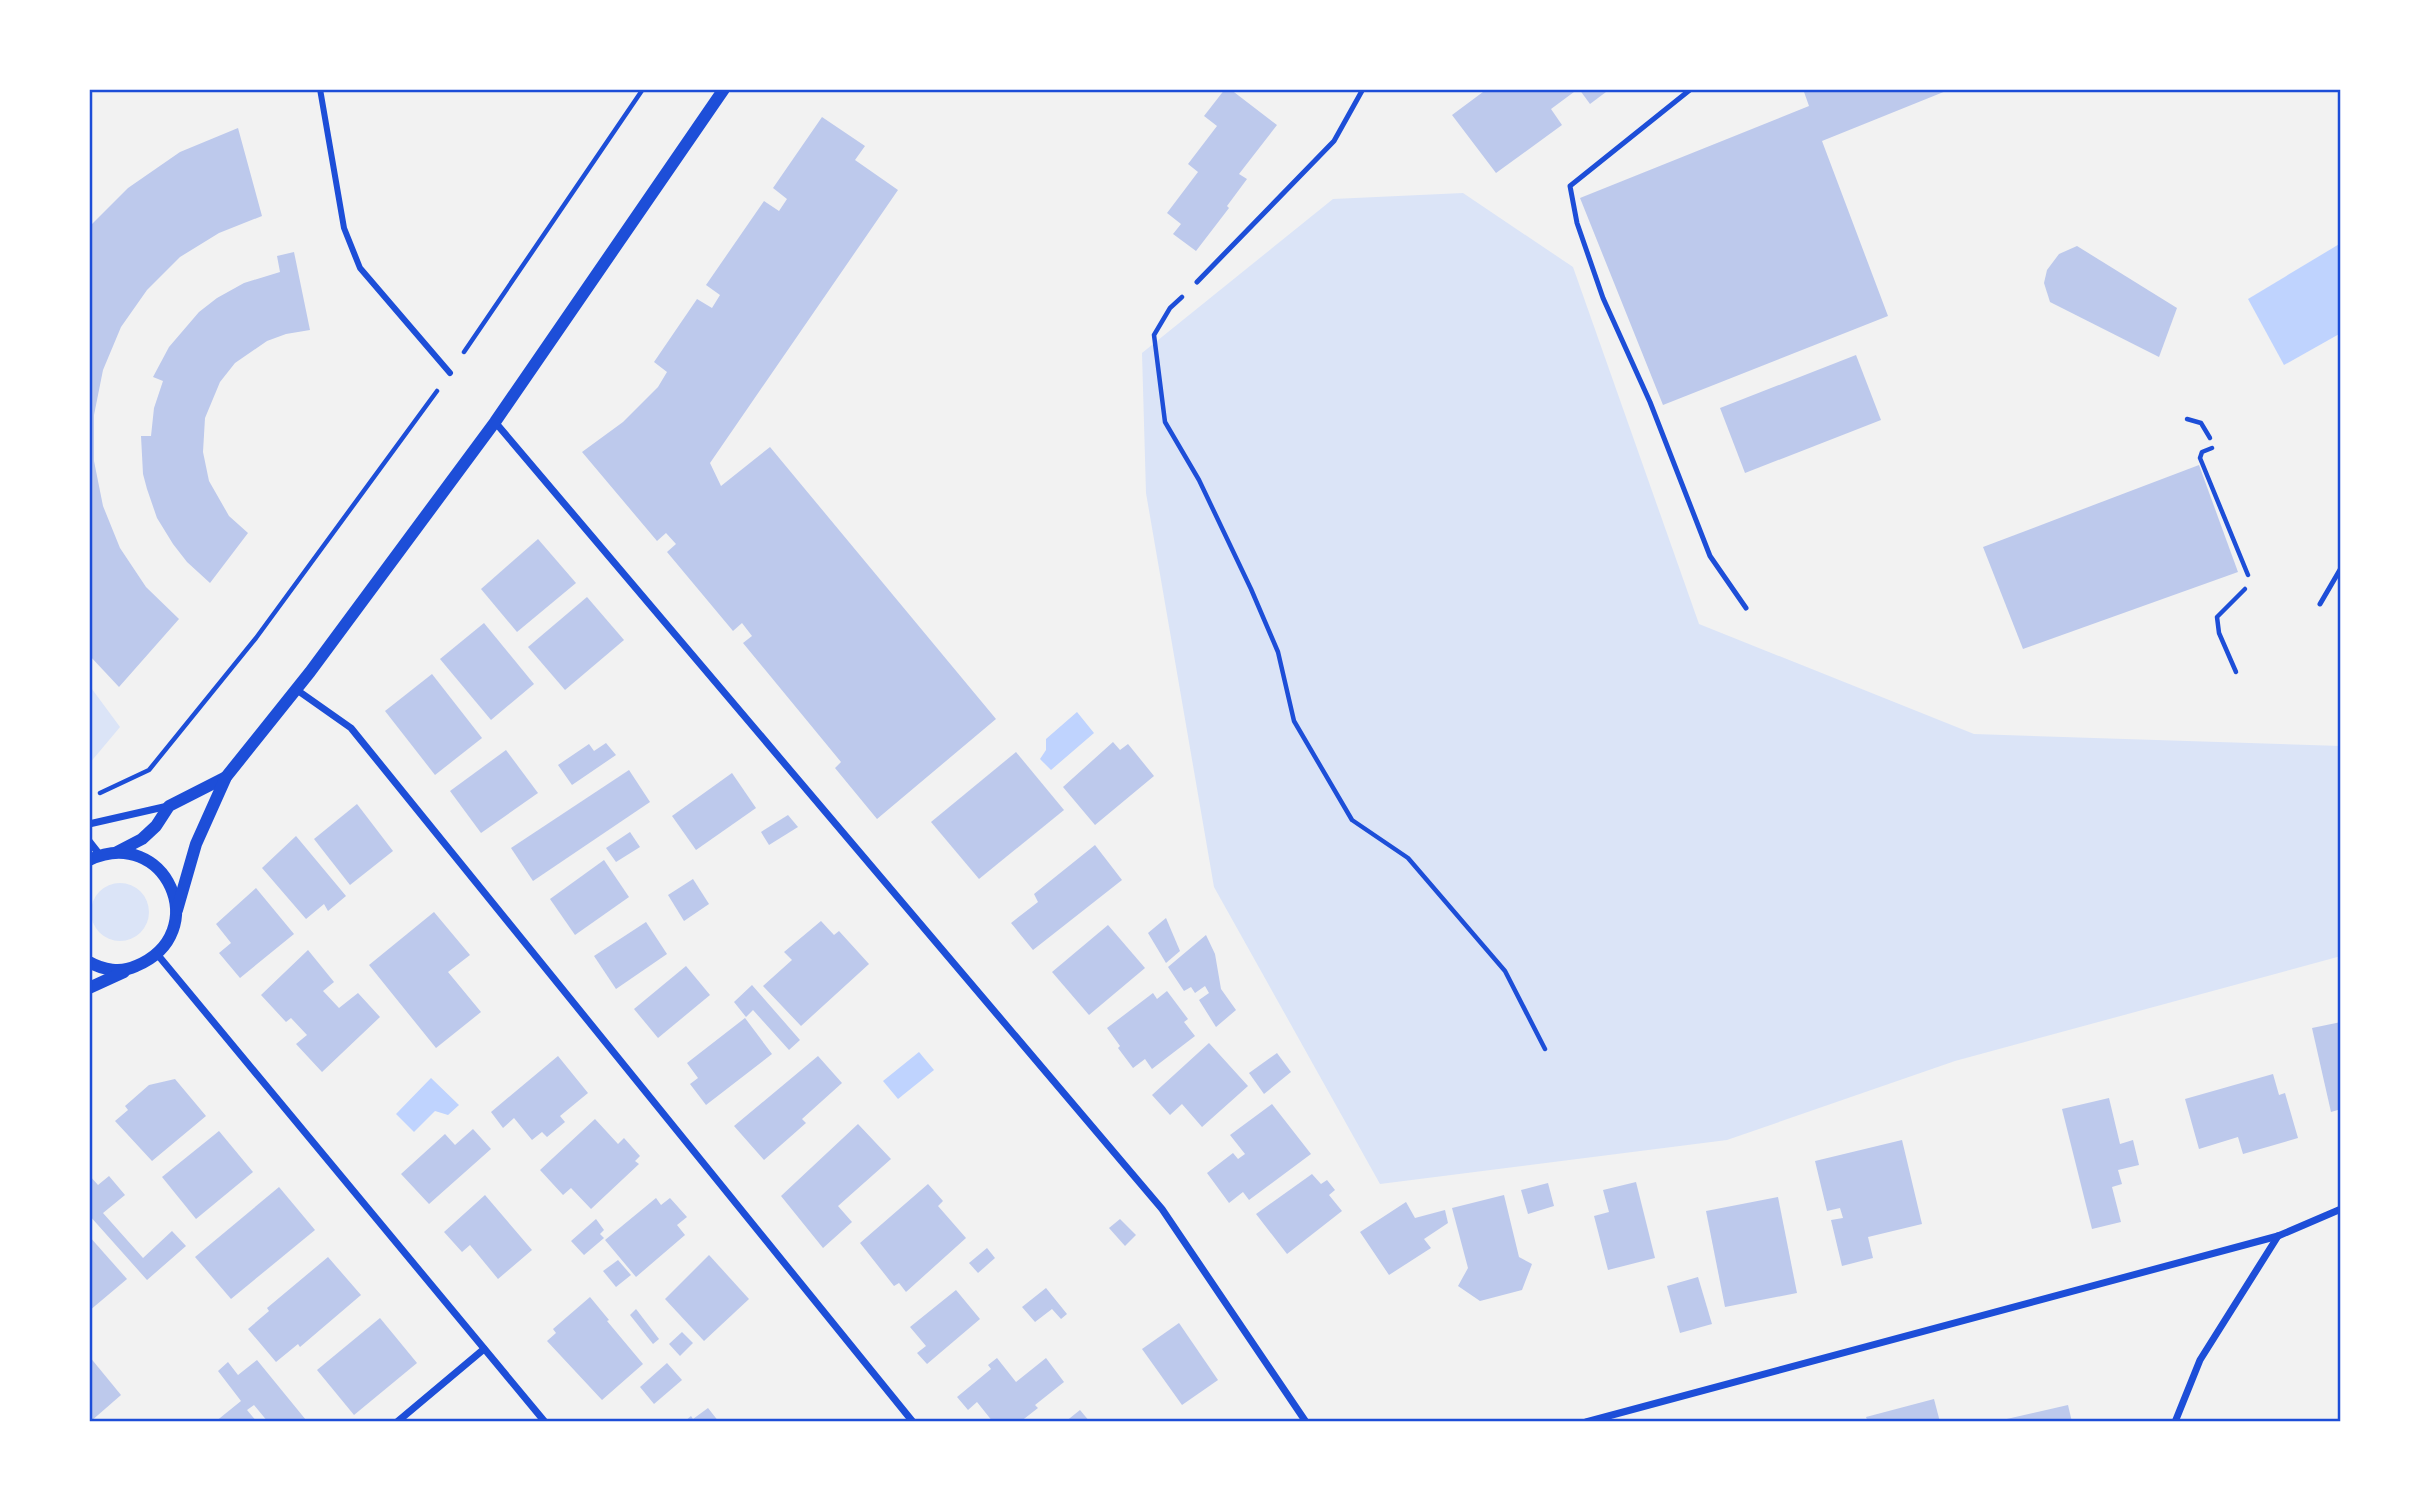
<svg xmlns="http://www.w3.org/2000/svg" width="2430" height="1511" font-family="Barlow,sans-serif">
<style>
.green{fill:#dbe4f7}
.water{fill:#bfd3fe}
.building{fill:#bdc9ec}
.lines{fill:none;stroke-linecap:round;stroke-linejoin:round}
.path{stroke:#1d4ed8;stroke-width:4.5}
.service{stroke:#1d4ed8;stroke-width:5}
.pedestrian{stroke:#1d4ed8;stroke-width:6}
.minor{stroke:#1d4ed8;stroke-width:7}
.tertiary{stroke:#1d4ed8;stroke-width:12}
.neatline{fill:none;stroke:#1d4ed8;stroke-width:2.5}
</style>
<rect width="100%" height="100%" fill="#f2f2f2"/>
<!-- green -->
<g class="green">
<polygon points="1463,193 1573,267 1699,624 1974,734 2341,746 2341,956 1955,1061 1727,1140 1380,1184 1214,887 1146,493 1142,353 1333,199"/>
<polygon points="89,685 120,727 89,764"/>
<circle cx="120" cy="912" r="29"/>
</g>
<!-- water -->
<g class="water">
<polygon points="2341,243 2341,333 2284,365 2248,299"/>
<polygon points="1077,712 1094,733 1051,770 1040,759 1046,750 1046,739"/>
<polygon points="919,1052 934,1070 898,1099 883,1081"/>
<polygon points="431,1078 459,1105 448,1115 435,1111 414,1132 396,1114"/>
</g>
<!-- building -->
<g class="building">
<polygon points="1225,89 1230,89 1277,125 1239,174 1247,179 1227,206 1229,208 1196,251 1173,234 1181,224 1167,213 1198,172 1188,164 1217,126 1204,116"/>
<polygon points="1487,89 1578,89 1551,109 1562,125 1496,173 1452,115"/>
<polygon points="1579,89 1610,89 1590,104"/>
<polygon points="1803,89 1951,89 1822,141 1888,316 1663,405 1580,198 1809,106"/>
<polygon points="822,117 865,146 855,160 898,190 710,463 721,486 770,447 996,719 877,819 835,768 841,762 743,643 752,636 742,623 733,631 667,552 676,544 666,533 657,541 582,452 623,422 658,387 667,372 654,362 697,299 712,308 720,295 706,285 764,201 779,211 787,199 773,188"/>
<polygon points="238,128 262,216 219,233 180,257 147,290 121,327 103,370 94,415 94,461 103,506 120,548 146,587 179,619 119,687 89,655 89,227 128,188 180,152"/>
<polygon points="2077,246 2177,308 2159,357 2050,302 2044,283 2047,270 2059,254"/>
<polygon points="294,252 310,330 286,334 267,341 235,363 220,382 205,418 203,452 209,481 229,516 248,533 210,583 187,562 173,544 157,518 147,489 143,474 141,436 151,436 154,408 163,381 153,377 169,347 199,312 217,298 244,283 280,272 277,256"/>
<polygon points="1856,355 1881,420 1745,473 1720,408"/>
<polygon points="2199,465 2238,572 2023,649 1983,547"/>
<polygon points="538,539 576,583 517,632 481,589"/>
<polygon points="587,597 624,640 565,690 528,647"/>
<polygon points="484,623 534,684 491,720 440,659"/>
<polygon points="432,674 482,738 435,775 385,711"/>
<polygon points="1113,742 1120,750 1128,744 1154,776 1095,825 1063,787"/>
<polygon points="606,743 616,755 572,785 558,765 589,744 594,751"/>
<polygon points="506,750 538,793 481,833 450,791"/>
<polygon points="1016,752 1064,810 979,879 931,822"/>
<polygon points="629,770 650,802 533,881 511,848"/>
<polygon points="732,773 756,808 696,850 672,816"/>
<polygon points="357,804 393,851 350,885 314,839"/>
<polygon points="788,815 798,827 769,845 761,832"/>
<polygon points="630,832 640,847 616,862 606,848"/>
<polygon points="296,836 346,896 328,911 324,904 306,919 262,868"/>
<polygon points="1095,845 1122,880 1033,950 1011,923 1038,902 1034,894"/>
<polygon points="604,860 629,897 575,935 550,899"/>
<polygon points="693,879 709,904 684,921 668,895"/>
<polygon points="256,888 294,934 240,978 219,953 231,943 216,924"/>
<polygon points="434,912 470,955 448,972 481,1012 436,1048 369,965"/>
<polygon points="1166,918 1180,951 1166,963 1148,933"/>
<polygon points="821,921 834,935 839,931 869,964 801,1026 763,986 792,960 784,952"/>
<polygon points="646,922 667,954 616,989 594,956"/>
<polygon points="1108,925 1145,968 1089,1015 1052,972"/>
<polygon points="1206,935 1215,954 1221,989 1236,1010 1216,1027 1199,1000 1209,993 1205,986 1195,993 1191,987 1184,991 1168,967"/>
<polygon points="308,950 334,982 323,991 339,1008 358,993 380,1017 322,1072 296,1044 307,1035 291,1018 286,1022 261,995"/>
<polygon points="686,966 710,995 658,1038 634,1009"/>
<polygon points="752,985 800,1040 789,1050 753,1010 746,1017 734,1002"/>
<polygon points="1167,991 1188,1019 1184,1022 1195,1036 1152,1069 1145,1059 1133,1068 1118,1048 1120,1046 1107,1028 1153,993 1157,999"/>
<polygon points="745,1018 772,1054 706,1105 690,1084 698,1078 687,1063"/>
<polygon points="2341,1022 2341,1109 2331,1112 2312,1028"/>
<polygon points="1209,1043 1248,1086 1202,1127 1182,1104 1170,1115 1152,1095"/>
<polygon points="1277,1053 1291,1072 1264,1094 1249,1073"/>
<polygon points="558,1056 588,1093 560,1116 565,1122 547,1137 542,1132 532,1140 514,1118 503,1128 491,1112"/>
<polygon points="818,1056 842,1083 802,1119 806,1123 764,1160 734,1126"/>
<polygon points="2273,1074 2279,1095 2285,1093 2298,1138 2243,1154 2238,1137 2199,1149 2185,1099"/>
<polygon points="175,1079 206,1116 152,1161 115,1121 128,1110 125,1106 149,1085"/>
<polygon points="2109,1098 2120,1144 2133,1140 2139,1165 2118,1170 2122,1184 2112,1187 2121,1222 2092,1229 2062,1109"/>
<polygon points="1272,1104 1311,1154 1249,1200 1243,1192 1229,1203 1207,1173 1233,1153 1238,1159 1245,1154 1230,1135"/>
<polygon points="595,1119 618,1144 624,1138 640,1156 635,1161 639,1164 591,1209 571,1188 563,1195 540,1170"/>
<polygon points="858,1124 891,1159 838,1206 852,1222 823,1248 781,1196"/>
<polygon points="473,1129 491,1149 429,1204 401,1174 445,1134 455,1145"/>
<polygon points="219,1131 253,1172 196,1219 162,1177"/>
<polygon points="1902,1140 1922,1224 1868,1237 1873,1258 1842,1266 1831,1220 1843,1218 1840,1208 1827,1211 1815,1161"/>
<polygon points="1312,1174 1321,1184 1327,1180 1335,1190 1329,1195 1342,1211 1287,1254 1256,1214"/>
<polygon points="89,1175 98,1185 109,1176 125,1195 103,1213 143,1258 172,1231 186,1246 147,1280 89,1215"/>
<polygon points="1636,1182 1655,1258 1608,1270 1594,1216 1609,1212 1603,1190"/>
<polygon points="1548,1183 1554,1206 1528,1214 1521,1190"/>
<polygon points="928,1184 943,1201 938,1206 966,1238 906,1292 899,1283 894,1286 860,1243"/>
<polygon points="279,1187 315,1230 231,1299 195,1257"/>
<polygon points="485,1195 532,1250 498,1279 470,1245 462,1252 444,1232"/>
<polygon points="1504,1195 1519,1257 1532,1264 1522,1290 1480,1301 1458,1286 1468,1268 1452,1208"/>
<polygon points="1778,1197 1797,1293 1725,1307 1706,1211"/>
<polygon points="656,1198 661,1205 670,1198 687,1217 677,1225 685,1235 636,1277 605,1240"/>
<polygon points="1406,1202 1415,1218 1445,1210 1448,1223 1424,1239 1431,1248 1389,1275 1360,1232"/>
<polygon points="596,1219 604,1230 600,1234 604,1238 584,1255 571,1241"/>
<polygon points="1120,1219 1136,1235 1125,1246 1109,1228"/>
<polygon points="89,1236 127,1279 89,1311"/>
<polygon points="987,1248 995,1258 978,1273 969,1263"/>
<polygon points="709,1255 749,1299 704,1341 665,1299"/>
<polygon points="328,1257 361,1295 300,1347 298,1344 276,1362 248,1329 269,1311 267,1308"/>
<polygon points="618,1260 631,1275 616,1287 603,1271"/>
<polygon points="1698,1277 1712,1324 1680,1333 1667,1286"/>
<polygon points="1046,1288 1067,1314 1061,1319 1052,1309 1035,1322 1022,1307"/>
<polygon points="956,1290 980,1319 927,1364 917,1353 926,1346 910,1327"/>
<polygon points="590,1297 609,1320 607,1321 643,1364 602,1400 547,1341 556,1333 553,1329"/>
<polygon points="636,1309 659,1339 653,1344 630,1315"/>
<polygon points="380,1318 417,1363 354,1415 317,1370"/>
<polygon points="1179,1323 1218,1380 1182,1405 1142,1349"/>
<polygon points="682,1332 693,1343 680,1356 669,1344"/>
<polygon points="89,1356 121,1395 90,1422 89,1422"/>
<polygon points="997,1358 1016,1382 1046,1358 1064,1382 1035,1405 1038,1408 1020,1422 993,1422 977,1402 968,1410 957,1397 991,1369 988,1365"/>
<polygon points="257,1360 306,1420 305,1422 268,1422 254,1405 247,1410 257,1422 215,1422 241,1401 218,1371 228,1362 238,1375"/>
<polygon points="667,1363 682,1380 654,1404 640,1387"/>
<polygon points="1934,1399 1940,1422 1868,1422 1866,1417"/>
<polygon points="2068,1405 2072,1422 1998,1422 1998,1421"/>
<polygon points="708,1408 719,1422 684,1422 691,1416 693,1419"/>
<polygon points="1080,1410 1090,1422 1065,1422"/>
</g>
<g class="lines">
<!-- path -->
<g class="path">
<polyline points="1182,297 1170,308 1154,335 1165,422 1199,480 1251,589 1278,652 1294,721 1352,820 1408,858 1505,971 1545,1049"/>
<polyline points="464,352 643,89"/>
<polyline points="2187,419 2201,423 2210,438"/>
<polyline points="2212,448 2202,452 2200,458 2248,575"/>
<polyline points="2236,672 2219,633 2217,617 2245,589"/>
<polyline points="100,793 149,770 256,638 437,391"/>
</g>
<!-- service -->
<g class="service">
<polyline points="1691,89 1570,186 1577,223 1603,298 1650,402 1710,556 1746,608"/>
<polyline points="1197,282 1334,141 1363,89"/>
<polyline points="2320,604 2341,568"/>
</g>
<!-- pedestrian -->
<polyline class="pedestrian" points="320,89 344,228 360,268 450,373"/>
<!-- minor -->
<g class="minor">
<polyline points="495,422 1162,1209 1306,1422"/>
<polyline points="297,690 351,728 913,1422"/>
<polyline points="89,824 168,806"/>
<polyline points="89,841 100,855"/>
<polyline points="157,954 545,1422"/>
<polyline points="397,1422 484,1349"/>
<polyline points="1586,1422 2278,1236 2341,1209"/>
<polyline points="2175,1422 2200,1360 2278,1236"/>
</g>
<!-- tertiary -->
<g class="tertiary">
<polyline points="117,852 142,839 156,826 169,806 226,777"/>
<path d="M89,860C165,824 215,933 136,966C121,973 103,970 89,962"/>
<polyline points="177,910 196,844 226,777 310,672 495,422 724,89"/>
<polyline points="89,988 124,972"/>
</g>
</g>
<!-- border -->
<rect width="2430" height="1511" fill="none" stroke="#ffffff" stroke-width="182"/>
<rect x="91" y="91" width="2248" height="1329" class="neatline"/>
</svg>
